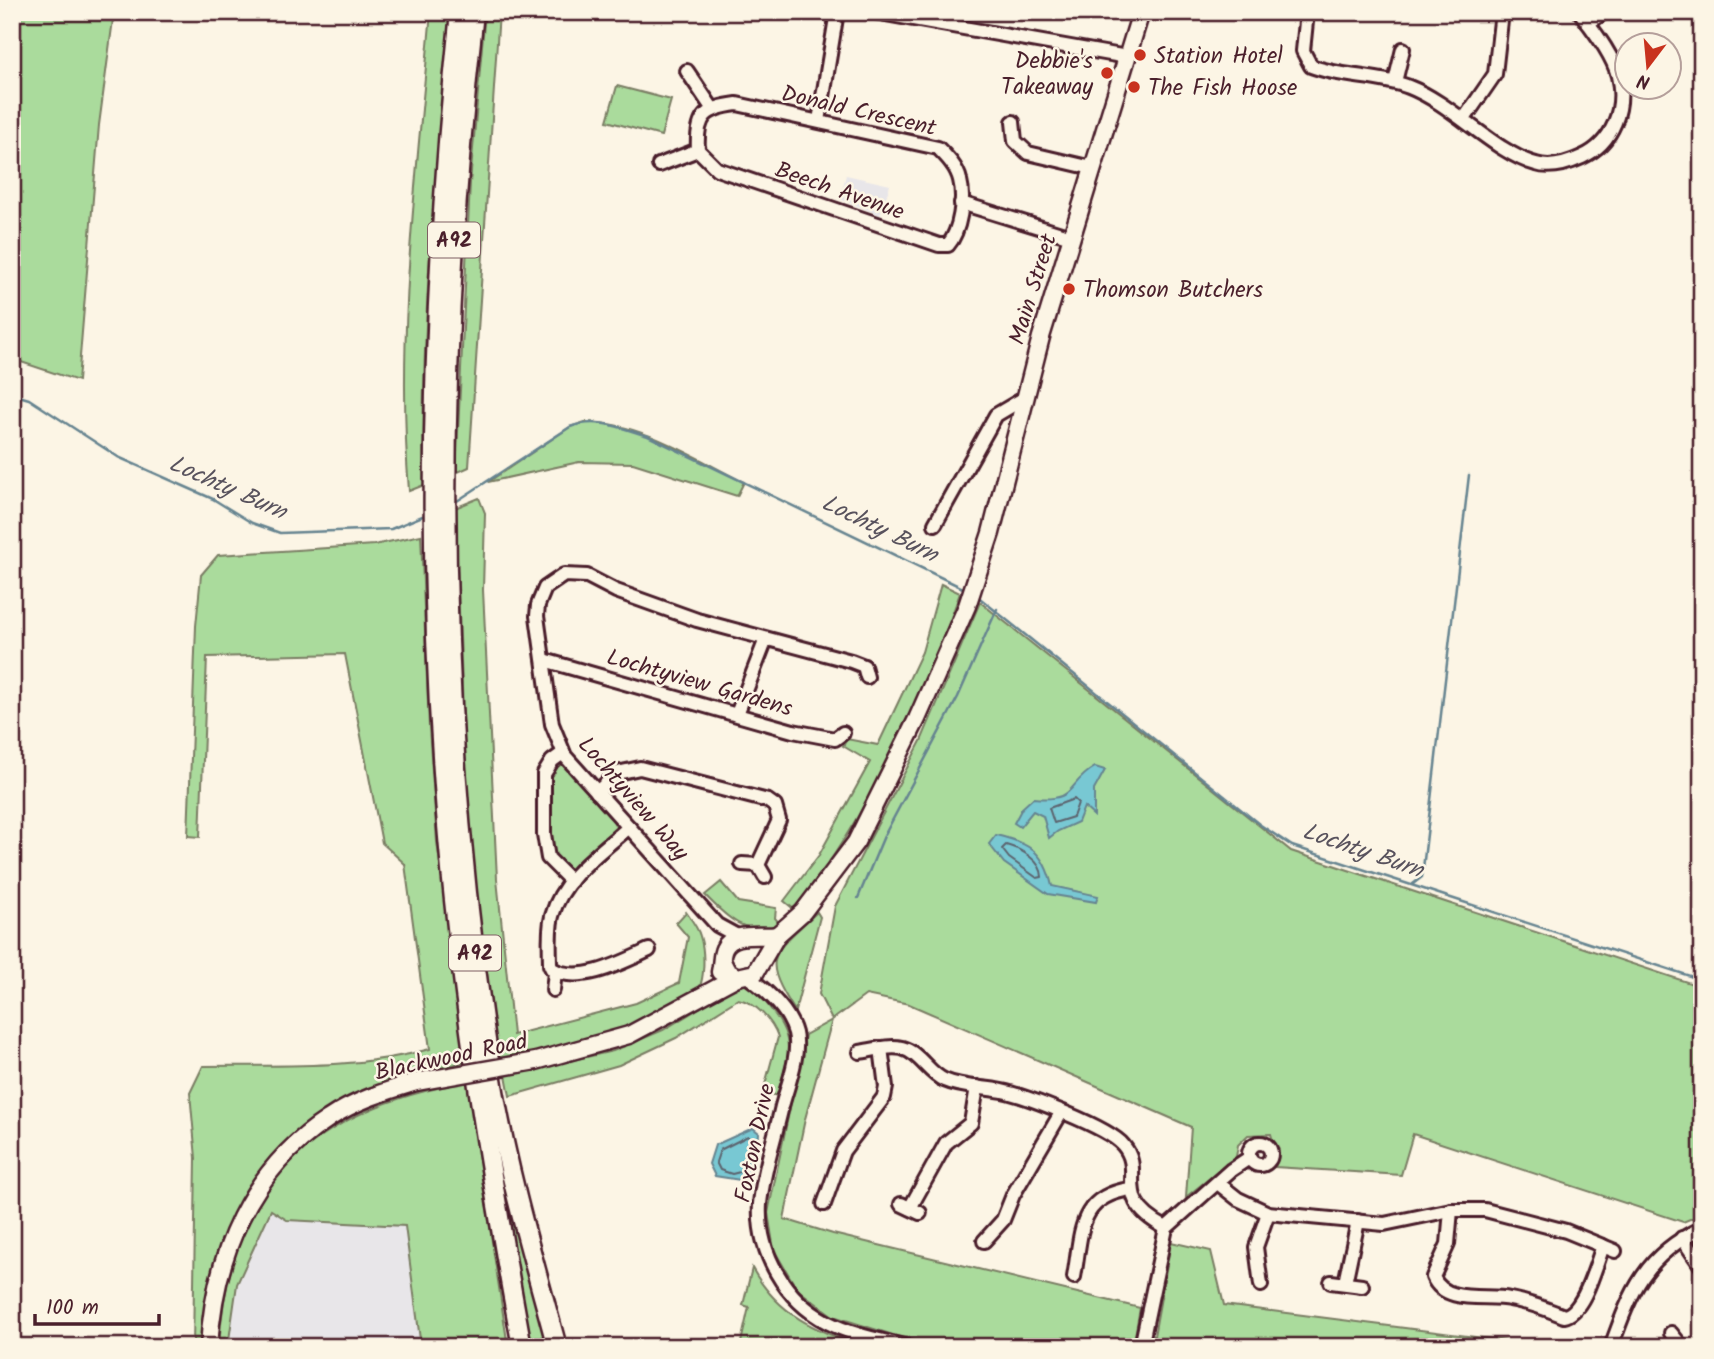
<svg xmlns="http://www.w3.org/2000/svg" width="1714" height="1359" font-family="Kalam,sans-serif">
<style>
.built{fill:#e8e6e9}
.green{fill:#aadb9c;stroke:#7a7d64;stroke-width:2}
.water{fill:#78c8d3;stroke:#668490;stroke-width:2}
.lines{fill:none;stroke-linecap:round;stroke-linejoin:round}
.shore{stroke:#5c636e;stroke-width:2}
.stream{stroke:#668490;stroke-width:2.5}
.minor-casing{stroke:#4a1f2b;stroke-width:18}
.major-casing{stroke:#4a1f2b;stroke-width:21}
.highway-casing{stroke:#4a1f2b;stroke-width:23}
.minor{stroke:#fcf5e5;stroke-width:12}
.major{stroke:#fcf5e5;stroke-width:16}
.highway{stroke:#fcf5e5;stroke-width:18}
.major-bridge-casing{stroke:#4a1f2b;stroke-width:21;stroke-linecap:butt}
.major-bridge{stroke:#fcf5e5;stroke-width:16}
.poi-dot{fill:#c8321e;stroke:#fcf5e5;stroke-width:2.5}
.labels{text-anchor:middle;stroke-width:5;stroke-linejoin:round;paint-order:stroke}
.shield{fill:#fcf5e5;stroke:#7f5f63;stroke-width:2}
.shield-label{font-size:21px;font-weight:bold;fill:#4a1f2b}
.poi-label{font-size:23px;fill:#4a1f2b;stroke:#fcf5e5;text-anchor:start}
.street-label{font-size:23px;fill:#4a1f2b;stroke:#fcf5e5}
.water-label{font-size:24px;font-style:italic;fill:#58525d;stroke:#fcf5e5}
</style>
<rect width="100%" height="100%" fill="#fcf5e5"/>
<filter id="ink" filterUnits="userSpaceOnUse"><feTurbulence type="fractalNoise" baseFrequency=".0143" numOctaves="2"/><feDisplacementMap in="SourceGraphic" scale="14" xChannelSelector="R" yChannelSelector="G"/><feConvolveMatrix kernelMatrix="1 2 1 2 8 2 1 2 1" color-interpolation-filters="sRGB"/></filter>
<g filter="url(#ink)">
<!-- built -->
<g class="built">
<polygon points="846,175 890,185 880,215 840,199"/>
<polygon points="271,1210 287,1220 405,1226 421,1347 228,1347 237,1284"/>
</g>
<!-- green -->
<g class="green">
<polygon points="12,12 114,12 99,125 78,381 12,359"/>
<path d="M431,12H452C436,169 420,327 424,485L409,491C396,331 417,172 431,12Z"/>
<polygon points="485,12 499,12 469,467 456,473 470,183"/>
<polygon points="617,86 671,100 661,136 607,121"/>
<path d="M585,422C640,422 695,458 744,482L737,496L633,463L579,462L488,482L570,427Z"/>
<path d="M479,498L485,513L483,590L497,879L513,1035L636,1003L679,983L688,937L676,923L686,912C691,919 698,928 700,936C705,952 706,986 693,998C656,1030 546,1053 498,1058L473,867L465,765L455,508Z"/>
<path d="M421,535L429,727L437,842L467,1061L389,1082L329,1111L248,1193L205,1347H193L196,1158L190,1093L203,1066C280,1065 354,1070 430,1049L405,864L382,843L345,654L207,657L200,837L188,836L196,626L201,575L218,555L374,545Z"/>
<path d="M941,584L960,593C920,705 868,815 795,910L784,901L819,855L870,762L843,746L847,739L878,745L922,652Z"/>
<polygon points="980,602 1291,851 1702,987 1702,1214 1683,1222 1413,1134 1401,1175 1275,1167 1278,1159 1271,1134 1248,1135 1238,1145 1236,1157 1186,1197 1191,1127 909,1004 866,995 832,1020 805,1119 784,1219 833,1234 1140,1308 1133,1347 931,1347 833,1316 797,1289 774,1250 768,1213 805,1035 832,1020 819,994 835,906 921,741"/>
<polygon points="559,762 563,762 611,816 616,827 572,870 567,870 551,853 549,838 549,775"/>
<path d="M721,882L738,902L776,908L775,918L780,924C747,938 727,918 705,895Z"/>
<path d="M817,912L820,917L795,1011C759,955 773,954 817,912Z"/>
<path d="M741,983C755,988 761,996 770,1008C798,1043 787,1056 778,1096L763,1092L778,1037C773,1021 755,1002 738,999L676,1038L619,1065L510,1096L506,1075L613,1051L663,1030Z"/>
<path d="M468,1082L508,1347H421L405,1226L287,1220L271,1210L237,1284L228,1347H219C228,1185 313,1108 468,1082Z"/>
<polygon points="487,1091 552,1347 527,1347"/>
<polygon points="1171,1242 1211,1251 1224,1305 1553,1347 1152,1347"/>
<path d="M752,1268C778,1315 816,1331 864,1347H740L749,1307L743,1305Z"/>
</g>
<!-- water -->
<g class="water">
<path d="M1095,767L1105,770L1094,790V816L1084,807L1078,822L1058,831L1049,838L1043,816L1033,811L1020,827L1014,823L1022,808L1033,798C1079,802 1065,784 1095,767Z"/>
<path d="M996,835C1030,843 1044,852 1052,886L1098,896L1096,902L1048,894L1004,863L989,844Z"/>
<polygon points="753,1128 759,1133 758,1148 750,1174 740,1180 715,1176 709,1164 715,1145"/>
</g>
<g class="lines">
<!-- shore -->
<g class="shore">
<polygon points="1074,799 1078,803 1073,817 1054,823 1049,808"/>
<path d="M1006,845C1021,849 1042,861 1042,877L1037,878L1009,858L1002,849Z"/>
<polygon points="748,1136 752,1141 744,1171 732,1174 720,1170 716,1162 720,1150"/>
</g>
<!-- stream -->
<g class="stream">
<polyline points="12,394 29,399 118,457 213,499 252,523 280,533 391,529 425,515"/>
<path d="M454,503L570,427C597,417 621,428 648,436L967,590"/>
<polyline points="976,595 1259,824 1292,846 1702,980"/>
<polyline points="1413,884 1422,877 1469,475"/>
<polyline points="858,898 884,836 958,697 997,609"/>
</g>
<defs>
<g id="minor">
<polyline points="874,12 1127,57"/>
<path d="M1307,12L1303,51L1311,66C1342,78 1378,75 1409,87C1453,104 1495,153 1536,164C1551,169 1569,163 1582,157C1613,143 1626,108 1618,76C1613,55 1593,30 1580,12"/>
<polyline points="1588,23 1604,12"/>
<polyline points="687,71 712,108"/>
<polyline points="1395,82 1403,49"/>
<path d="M737,104L938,148C947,157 957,167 960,180C965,199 960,231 948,245H939L717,169L698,150C696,116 705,108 737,104Z"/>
<polyline points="1464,119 1495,74 1502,12"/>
<polyline points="819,121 837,12"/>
<polyline points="1013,122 1015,141 1028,153 1092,168"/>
<polyline points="659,165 698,150"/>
<polyline points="961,203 1071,237"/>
<polyline points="935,524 996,415 1023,399"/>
<polyline points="544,660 793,731 835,739 843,733"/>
<polyline points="737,714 766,639"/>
<polyline points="563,753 552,761 544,774 544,834 548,858 571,881"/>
<polyline points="597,792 617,773 640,768 768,801 775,806 779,820 758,865"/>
<path d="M629,827C601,852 562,878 552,916C548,932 550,949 550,965L552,969C580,985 623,962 649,950"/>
<polyline points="742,864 758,865 765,877"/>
<polyline points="739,937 717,925 565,756 552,724 537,616 538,605 545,588 564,575 587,576 616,591 697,620 851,661 864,666 867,677"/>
<path d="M748,977C766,990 789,1010 795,1033C800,1055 788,1084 782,1106C775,1138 763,1171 760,1204C757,1252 785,1300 827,1322C852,1335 881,1340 908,1347"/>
<polyline points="553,990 555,972"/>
<path d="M860,1052C873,1050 889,1045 902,1048C920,1053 928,1073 944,1080C962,1088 983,1087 1002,1091C1026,1096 1108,1127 1123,1145C1147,1173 1109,1198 1166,1228"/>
<circle cx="1260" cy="1154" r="11"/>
<polyline points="1219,1184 1238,1199 1268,1213 1384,1224 1451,1210 1485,1210 1566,1231 1615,1251"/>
<polyline points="824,1204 843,1151 884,1097 886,1087 881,1048"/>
<polyline points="901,1204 920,1213"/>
<polyline points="910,1208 946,1143 971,1123 977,1087"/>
<path d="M1451,1210L1448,1244L1433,1277C1445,1305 1486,1294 1510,1299C1529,1302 1546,1309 1564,1316C1584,1313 1596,1264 1603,1246"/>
<polyline points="1682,1238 1702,1267"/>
<polyline points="984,1241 1003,1220 1013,1195 1061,1113"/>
<path d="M1074,1277C1082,1233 1077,1197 1130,1189"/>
<polyline points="1331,1282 1362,1286"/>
<polyline points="1345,1283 1358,1221"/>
<polyline points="1261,1285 1256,1247 1268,1213"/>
<polyline points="1671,1333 1682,1347"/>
<polyline points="1141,1347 1166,1228 1231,1170 1249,1158"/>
<path d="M1611,1347C1631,1291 1645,1255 1702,1228"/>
</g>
<g id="major">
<polyline points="722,961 727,971 737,977 755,973 777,935 803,912 856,842 917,719 967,606 991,533 1041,337 1141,12"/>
<path d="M720,972C722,964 721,955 724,949C732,930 761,938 777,935"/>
<polyline points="536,1061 629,1035 737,977"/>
<path d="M209,1347C214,1255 250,1170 328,1119C354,1101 386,1091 416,1082"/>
</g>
<g id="highway">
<path d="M460,12C433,269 425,528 444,786C457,974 488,1161 522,1347"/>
<path d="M474,12C434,369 435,736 494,1091C509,1177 534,1262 557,1347"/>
</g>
</defs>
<!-- minor casing -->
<use href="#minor" class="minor-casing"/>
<!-- major casing -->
<use href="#major" class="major-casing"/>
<!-- highway casing -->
<use href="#highway" class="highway-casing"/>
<!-- minor -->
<use href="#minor" class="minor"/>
<!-- major -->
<use href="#major" class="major"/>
<!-- highway -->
<use href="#highway" class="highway"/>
<defs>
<polyline id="major-bridge" points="416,1082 536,1061"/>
</defs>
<!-- major-bridge casing -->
<use href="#major-bridge" class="major-bridge-casing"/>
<!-- major-bridge -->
<use href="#major-bridge" class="major-bridge"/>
</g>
</g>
<!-- markers -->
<g class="poi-dot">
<circle cx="1140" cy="55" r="7"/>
<circle cx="1107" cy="73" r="7"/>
<circle cx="1134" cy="87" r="7"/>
<circle cx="1069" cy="289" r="7"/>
</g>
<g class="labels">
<!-- shield labels -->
<g class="shield">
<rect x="428" y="222.5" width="52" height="35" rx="5"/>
<rect x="449" y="935.5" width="52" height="35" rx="5"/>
</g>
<g class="shield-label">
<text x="454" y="247">A92</text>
<text x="475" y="960">A92</text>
</g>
<!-- poi labels -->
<g class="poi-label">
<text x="1154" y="63">Station Hotel</text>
<text x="1093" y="68" text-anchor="end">Debbie's<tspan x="1093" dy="26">Takeaway</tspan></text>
<text x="1148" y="95">The Fish Hoose</text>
<text x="1083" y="297">Thomson Butchers</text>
</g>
<!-- street labels -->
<g class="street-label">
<text transform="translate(859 110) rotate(13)" y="8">Donald Crescent</text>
<text transform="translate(840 190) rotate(19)" y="8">Beech Avenue</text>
<text transform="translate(1032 289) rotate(-73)" y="8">Main Street</text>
<text transform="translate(700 682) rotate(16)" y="8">Lochtyview Gardens</text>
<text transform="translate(634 798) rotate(49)" y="8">Lochtyview Way</text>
<text transform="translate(451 1056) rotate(-12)" y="8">Blackwood Road</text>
<text transform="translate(754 1143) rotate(-78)" y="8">Foxton Drive</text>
</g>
<!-- water labels -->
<g class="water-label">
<text transform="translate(228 487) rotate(24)" y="8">Lochty Burn</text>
<text transform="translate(880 528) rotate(26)" y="8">Lochty Burn</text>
<text transform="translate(1363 850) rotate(19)" y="8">Lochty Burn</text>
</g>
</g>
<!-- margin -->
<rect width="1714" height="1359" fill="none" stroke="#fcf5e5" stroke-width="42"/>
<rect x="21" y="21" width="1672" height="1317" fill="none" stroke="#4a1f2b" stroke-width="2.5" filter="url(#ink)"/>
<!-- north arrow -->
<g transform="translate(1648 66) rotate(196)"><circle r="33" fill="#fcf5e5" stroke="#b59f9b" stroke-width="2"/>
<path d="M0-5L12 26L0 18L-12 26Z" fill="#c8321e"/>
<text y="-10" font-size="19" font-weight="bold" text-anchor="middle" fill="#4a1f2b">N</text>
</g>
<!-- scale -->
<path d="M35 1314v10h124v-10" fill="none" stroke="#4a1f2b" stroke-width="3.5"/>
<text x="46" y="1314" font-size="21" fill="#4a1f2b" stroke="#fcf5e5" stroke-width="5" paint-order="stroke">100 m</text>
</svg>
